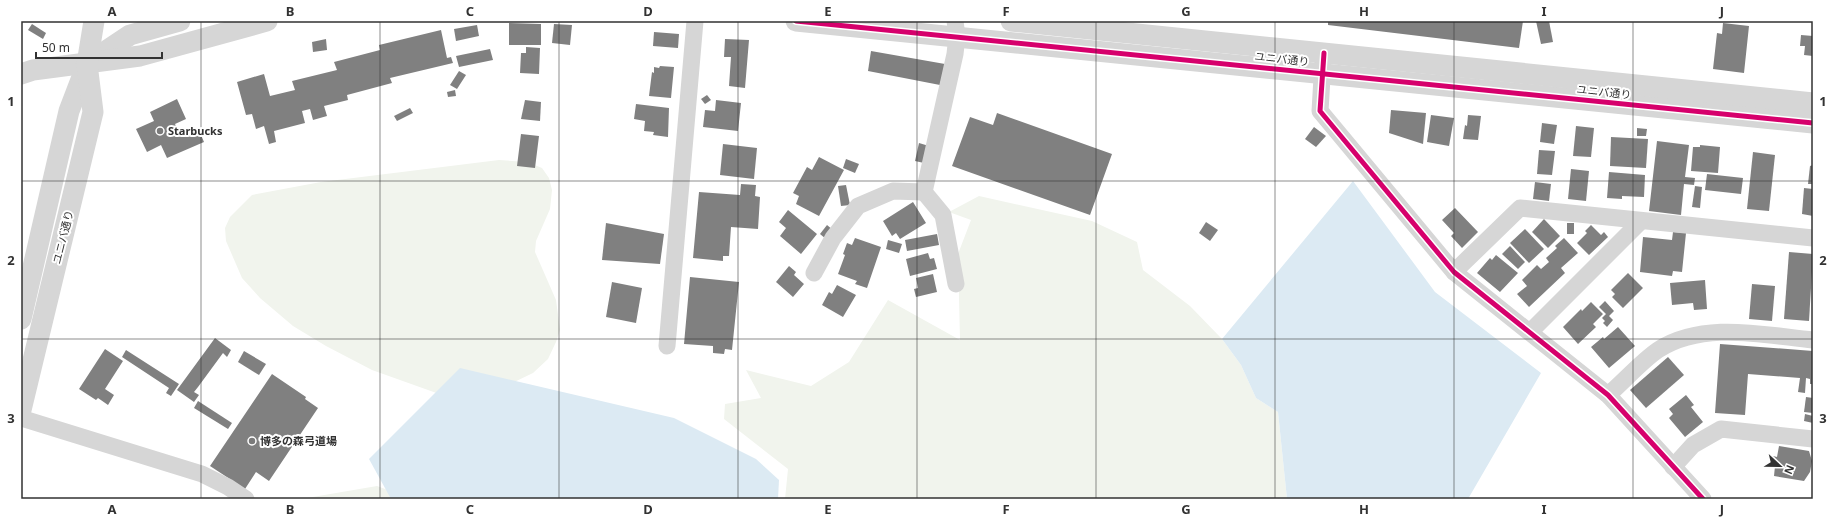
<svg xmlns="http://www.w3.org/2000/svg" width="1834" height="520" font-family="'Noto Sans','Noto Sans JP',sans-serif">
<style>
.green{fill:#f1f4ed}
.water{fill:#dceaf3}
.building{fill:#808080}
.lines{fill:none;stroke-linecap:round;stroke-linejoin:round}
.minor{stroke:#d6d6d6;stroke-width:17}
.tertiary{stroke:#d6d6d6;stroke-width:21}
.cycleway-casing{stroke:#fff;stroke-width:8}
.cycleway{stroke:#d6006c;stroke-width:5}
.grid{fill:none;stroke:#323232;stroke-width:1;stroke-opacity:0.55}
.poi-dot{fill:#7a7a7a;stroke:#fff;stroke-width:1.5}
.labels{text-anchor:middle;stroke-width:4;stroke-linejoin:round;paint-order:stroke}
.street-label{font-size:11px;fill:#323232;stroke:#fff}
.poi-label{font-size:11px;font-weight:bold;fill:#323232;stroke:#fff;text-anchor:start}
.neatline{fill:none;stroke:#323232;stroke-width:1.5}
.grid-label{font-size:13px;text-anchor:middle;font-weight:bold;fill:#323232}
</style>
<rect width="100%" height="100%" fill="#fff"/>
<!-- green -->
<g class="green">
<polygon points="499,160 527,162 542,168 549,178 552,190 550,209 536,241 535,252 556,300 560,330 556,342 548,359 533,373 491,393 442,395 372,370 326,346 293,326 260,298 242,278 226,241 225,228 230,217 252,195 321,182"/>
<polygon points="979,196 1092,221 1137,242 1143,270 1190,306 1222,339 1241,365 1256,398 1278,412 1287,499 785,499 788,469 724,419 725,404 761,398 746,370 811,386 849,362 888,300 960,340 958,254 971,220 949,212"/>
<polygon points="377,486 412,499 301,499"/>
</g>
<!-- water -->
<g class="water">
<polygon points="1353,181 1435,292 1541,373 1468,499 1287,499 1278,412 1256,398 1241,365 1222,339"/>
<polygon points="460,368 674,418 756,459 779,480 778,499 391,499 369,459"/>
</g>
<!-- building -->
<g class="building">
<polygon points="1328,21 1523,21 1519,48 1328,25"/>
<polygon points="1536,21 1549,21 1553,42 1541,44"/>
<polygon points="509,23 541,24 541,45 509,45"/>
<polygon points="1723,23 1749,26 1744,73 1713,69 1717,33 1722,34"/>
<polygon points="32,24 46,33 43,39 28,30"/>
<polygon points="554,24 572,25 570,45 552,43"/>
<polygon points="477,25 479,36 456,41 454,29"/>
<polygon points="441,30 447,58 451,57 453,63 390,78 392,83 347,95 348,100 324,106 327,116 313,120 310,109 302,111 305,123 274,131 276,142 269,144 264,126 256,129 252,114 246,115 237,82 264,74 270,96 295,90 292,81 337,70 334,62 380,50 379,45"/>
<polygon points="654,32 679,34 678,48 653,46"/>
<polygon points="1801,35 1813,36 1813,56 1804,55 1805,46 1800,46"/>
<polygon points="326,39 327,50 313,52 312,42"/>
<polygon points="725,39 749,40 745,88 729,86 731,57 724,57"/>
<polygon points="526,47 540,48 539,74 520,73 521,53 526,53"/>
<polygon points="490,49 493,60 459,67 456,56"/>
<polygon points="871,51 945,64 940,85 868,71"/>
<polygon points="660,66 674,67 671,98 649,96 652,72 654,73 654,67 659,68"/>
<polygon points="459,71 466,75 457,89 450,85"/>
<polygon points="455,90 456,96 448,97 447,92"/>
<polygon points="707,95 711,100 705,104 701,99"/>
<polygon points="177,99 186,119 175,124 181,136 198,128 204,142 167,158 161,145 147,152 136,129 154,121 150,112"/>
<polygon points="525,100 541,102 540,121 521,119"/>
<polygon points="716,100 741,103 738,131 703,127 705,110 715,111"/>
<polygon points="636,104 669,108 668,137 653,135 654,132 644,131 645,121 634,119"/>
<polygon points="410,108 413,113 397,121 394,116"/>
<polygon points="1391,110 1426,113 1423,144 1389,133"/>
<polygon points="997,113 1112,154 1090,215 952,166 970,117 993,125"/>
<polygon points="1431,115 1454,118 1449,146 1427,142"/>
<polygon points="1468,115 1481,116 1478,140 1463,139 1465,125 1467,126"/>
<polygon points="1542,123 1557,125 1554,144 1540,142"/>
<polygon points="1576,126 1594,128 1591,157 1573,156"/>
<polygon points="1314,127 1326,136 1316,147 1305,139"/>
<polygon points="1637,128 1647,129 1646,136 1637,136"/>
<polygon points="521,134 539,136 535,168 517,166"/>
<polygon points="1611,137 1648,139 1646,168 1610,166"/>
<polygon points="1657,141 1689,145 1685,177 1695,178 1694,185 1684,184 1681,215 1649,211"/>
<polygon points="919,143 929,146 924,163 915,161"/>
<polygon points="723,144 757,148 754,179 720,175"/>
<polygon points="1700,145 1720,147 1718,173 1691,171 1693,147 1700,147"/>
<polygon points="1539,150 1555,151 1552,175 1537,174"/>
<polygon points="1753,152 1775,155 1769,211 1747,209"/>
<polygon points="819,157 844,170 819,216 796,204 799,196 793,193 807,167 812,170"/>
<polygon points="846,159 859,164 855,173 843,168"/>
<polygon points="1813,165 1813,184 1808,184 1810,166"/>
<polygon points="1571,169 1589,171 1586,201 1568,199"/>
<polygon points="1609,172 1645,175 1644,197 1622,196 1622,199 1607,198"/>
<polygon points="1707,174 1743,178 1741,194 1705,190"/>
<polygon points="1535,182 1551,184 1549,201 1533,199"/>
<polygon points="741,184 756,185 755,196 760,197 758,229 731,227 729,256 723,256 723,261 693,258 699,192 740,195"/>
<polygon points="846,185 850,205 841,206 838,186"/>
<polygon points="1695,186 1702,187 1700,208 1692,207"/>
<polygon points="1804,188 1813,189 1813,216 1802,214"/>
<polygon points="913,202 926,223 900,239 896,233 892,236 883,221"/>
<polygon points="1455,208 1478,232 1462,248 1451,236 1454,233 1442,220"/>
<polygon points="788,210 817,234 801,254 780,236 786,228 779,222"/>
<polygon points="1544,219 1560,236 1548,248 1532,232"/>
<polygon points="1206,222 1218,230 1210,241 1199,233"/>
<polygon points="606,223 664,234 660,264 602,260"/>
<rect x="1567" y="223" width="7" height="11"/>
<polygon points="827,225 833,230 826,239 820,234"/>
<polygon points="1591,225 1601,235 1604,232 1608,237 1589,255 1577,243 1587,233 1585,231"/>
<polygon points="1525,229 1544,249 1529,263 1510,243"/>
<polygon points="1673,232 1686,233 1682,272 1673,271 1672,276 1640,272 1643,237 1672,240"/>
<polygon points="937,234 939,245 907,251 905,240"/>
<polygon points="855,238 881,247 867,288 855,284 857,281 838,274 845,255 843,254 847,243 852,245"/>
<polygon points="1564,238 1578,253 1561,268 1565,273 1529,307 1517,294 1527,286 1522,280 1537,265 1541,269 1549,262 1546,258 1557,248 1555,246"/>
<polygon points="888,240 902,244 899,253 886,249"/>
<polygon points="1510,246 1525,262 1518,269 1502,254"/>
<polygon points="1789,252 1813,254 1809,321 1784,319"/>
<polygon points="928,253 930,259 934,258 937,269 910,276 906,259"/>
<polygon points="1496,255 1518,273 1500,292 1477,273 1490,258 1492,260"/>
<polygon points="789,266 796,272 794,275 804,284 793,297 776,282"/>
<polygon points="1628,273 1643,288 1623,308 1612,297 1615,294 1611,290"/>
<polygon points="933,274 937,292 916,297 914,289 918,288 916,278"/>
<polygon points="690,277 739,282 732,350 725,349 724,354 713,353 713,346 684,344"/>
<polygon points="1705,280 1707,309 1694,310 1693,303 1672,305 1670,283"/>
<polygon points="612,282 642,288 636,323 606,317"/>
<polygon points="1752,284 1775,286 1772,321 1749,319"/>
<polygon points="837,285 856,295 843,317 822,305 829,292 832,294"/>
<polygon points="1605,301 1614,311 1609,316 1613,320 1607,327 1603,323 1605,321 1602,318 1606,314 1599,307"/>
<polygon points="1591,302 1603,314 1593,324 1596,327 1578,344 1563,327 1581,309 1582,311"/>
<polygon points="1618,327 1635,346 1609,368 1591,347 1603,337 1604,339"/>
<polygon points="215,338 231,350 227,357 223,353 198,387 194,392 199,395 194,402 177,390"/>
<polygon points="1720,344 1813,351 1813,384 1810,384 1810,379 1806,378 1805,393 1798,392 1800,378 1748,374 1745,415 1715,413"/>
<polygon points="105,349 123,361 105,389 114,395 108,405 98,398 96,400 79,389"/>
<polygon points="126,350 179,384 171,396 166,393 169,388 122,357"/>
<polygon points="244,351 266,364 259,375 238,362"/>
<polygon points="1668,357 1684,375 1646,408 1630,390"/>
<polygon points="272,374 306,397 305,399 318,408 269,481 256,472 245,489 210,466"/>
<polygon points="1686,395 1694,405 1691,407 1703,422 1685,437 1669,418 1673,414 1669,409"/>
<polygon points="1806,397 1813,398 1813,413 1804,412"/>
<polygon points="198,401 232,423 228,429 194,408"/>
<polygon points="1805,414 1813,416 1813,423 1804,421"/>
<polygon points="1779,446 1809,451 1812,461 1810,472 1804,481 1774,476 1775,466 1772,466 1773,456 1777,457"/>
</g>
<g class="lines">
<!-- minor -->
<g class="minor">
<polyline points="955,21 957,36 955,54 924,192 943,215 956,284"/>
<polyline points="1323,61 1320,111 1454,272 1608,395 1703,499"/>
<polyline points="1454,272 1520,208 1813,238"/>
<polyline points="814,273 833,238 858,206 893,191 924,192"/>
<polyline points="1530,332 1641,221"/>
<polyline points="667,346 695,21"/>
<path d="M1608,395C1623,382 1643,360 1658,350C1703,321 1763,335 1813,340"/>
<polyline points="21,418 202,474 228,487 246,499"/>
<polyline points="1673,467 1693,445 1721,429 1813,439"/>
</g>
<!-- tertiary -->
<g class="tertiary">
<polyline points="796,21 1813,123"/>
<polyline points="1011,21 1813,103"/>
<polyline points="91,61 130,35 180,21"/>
<polyline points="21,74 33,70 140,56 267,21"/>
<polyline points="21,319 69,111 87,64 94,21"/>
<polyline points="21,410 93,112 87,64"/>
</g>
<defs>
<g id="cycleway">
<polyline points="796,21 1813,123"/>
<polyline points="1324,53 1320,111 1454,272 1608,395 1703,499"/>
</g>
</defs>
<!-- cycleway casing -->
<use href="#cycleway" class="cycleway-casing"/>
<!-- cycleway -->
<use href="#cycleway" class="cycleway"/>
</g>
<!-- grid -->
<path class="grid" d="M201,21V499M380,21V499M559,21V499M738,21V499M917,21V499M1096,21V499M1275,21V499M1454,21V499M1633,21V499M21,181H1813M21,339H1813"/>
<!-- markers -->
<g class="poi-dot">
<circle cx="160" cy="131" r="4"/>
<circle cx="252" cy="441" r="4"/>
</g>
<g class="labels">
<!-- street labels -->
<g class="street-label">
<text transform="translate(1282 59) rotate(6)" y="4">ユニバ通り</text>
<text transform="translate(1604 92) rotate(6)" y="4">ユニバ通り</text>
<text transform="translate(63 237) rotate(-76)" y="4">ユニバ通り</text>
</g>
<!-- poi labels -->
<g class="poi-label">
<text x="168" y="135">Starbucks</text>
<text x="260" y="445">博多の森弓道場</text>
</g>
</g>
<!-- border -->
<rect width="1834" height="520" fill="none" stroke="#ffffff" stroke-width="44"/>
<!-- north arrow -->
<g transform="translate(1780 466) rotate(112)" stroke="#ffffff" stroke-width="3" paint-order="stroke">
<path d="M0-3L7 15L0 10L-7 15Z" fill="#323232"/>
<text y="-6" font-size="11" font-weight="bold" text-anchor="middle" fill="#323232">N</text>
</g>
<!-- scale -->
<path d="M36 52v6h126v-6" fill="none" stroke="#323232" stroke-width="2"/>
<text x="42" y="52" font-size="12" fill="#323232" stroke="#ffffff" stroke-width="3" paint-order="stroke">50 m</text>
<rect x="22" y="22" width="1790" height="476" class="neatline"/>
<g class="grid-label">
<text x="112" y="16">A</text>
<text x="290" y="16">B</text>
<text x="470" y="16">C</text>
<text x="648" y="16">D</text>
<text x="828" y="16">E</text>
<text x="1006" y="16">F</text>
<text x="1186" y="16">G</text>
<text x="1364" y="16">H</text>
<text x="1544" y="16">I</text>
<text x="1722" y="16">J</text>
<text x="11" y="106">1</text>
<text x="1823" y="106">1</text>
<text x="11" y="265">2</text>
<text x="1823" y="265">2</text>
<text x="11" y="423">3</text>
<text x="1823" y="423">3</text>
<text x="112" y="514">A</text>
<text x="290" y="514">B</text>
<text x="470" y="514">C</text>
<text x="648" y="514">D</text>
<text x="828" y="514">E</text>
<text x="1006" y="514">F</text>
<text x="1186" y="514">G</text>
<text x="1364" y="514">H</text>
<text x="1544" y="514">I</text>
<text x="1722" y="514">J</text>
</g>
</svg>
